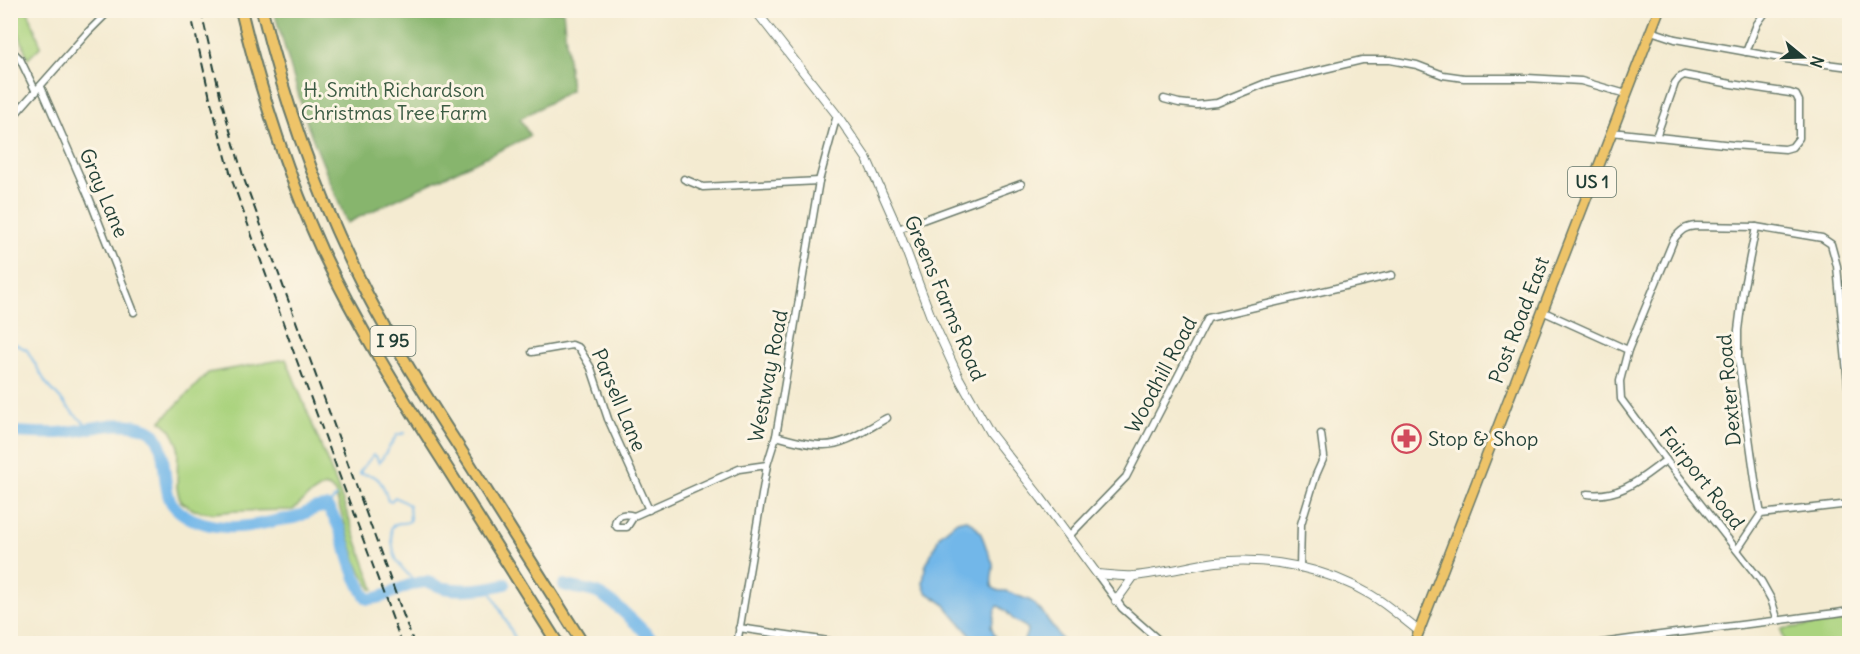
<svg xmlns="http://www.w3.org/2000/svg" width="1860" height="654" font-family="Delius,sans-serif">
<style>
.green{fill:#aad37e;stroke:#648859;stroke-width:1.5}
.forest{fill:#87b56d;stroke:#537950;stroke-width:1.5}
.water{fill:#72b7e9;stroke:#487a8e;stroke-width:1.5}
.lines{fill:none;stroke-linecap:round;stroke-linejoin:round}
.stream{stroke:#72b7e9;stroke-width:2}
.river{stroke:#72b7e9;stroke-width:12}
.minor-casing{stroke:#6a7a6b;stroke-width:9}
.tertiary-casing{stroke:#6a7a6b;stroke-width:10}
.primary-casing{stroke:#6a7a6b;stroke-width:12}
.motorway-casing{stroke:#6a7a6b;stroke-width:14}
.minor{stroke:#fff;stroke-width:6}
.tertiary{stroke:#fff;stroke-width:8}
.primary{stroke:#eec469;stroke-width:9}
.motorway{stroke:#eec469;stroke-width:10}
.rail{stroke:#1f3d34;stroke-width:2;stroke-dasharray:9 4.5;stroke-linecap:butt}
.labels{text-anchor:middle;stroke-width:6;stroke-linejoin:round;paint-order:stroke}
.shield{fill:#fcf5e5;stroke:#617469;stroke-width:1.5}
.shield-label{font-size:18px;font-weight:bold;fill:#1f3d34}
.park-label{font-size:20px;fill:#3b5b43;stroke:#fcf5e5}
.street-label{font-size:20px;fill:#1f3d34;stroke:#fcf5e5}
.poi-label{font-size:20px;fill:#1f3d34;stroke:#fcf5e5;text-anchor:start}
</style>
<rect width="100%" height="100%" fill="#fcf5e5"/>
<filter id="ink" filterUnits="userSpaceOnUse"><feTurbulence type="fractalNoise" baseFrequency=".0167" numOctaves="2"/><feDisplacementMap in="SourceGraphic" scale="12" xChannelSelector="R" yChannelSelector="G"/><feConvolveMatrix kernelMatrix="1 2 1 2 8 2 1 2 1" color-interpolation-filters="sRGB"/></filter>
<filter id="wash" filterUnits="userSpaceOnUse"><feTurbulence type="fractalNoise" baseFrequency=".008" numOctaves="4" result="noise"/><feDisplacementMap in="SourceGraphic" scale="24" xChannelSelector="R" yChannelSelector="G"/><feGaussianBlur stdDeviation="1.35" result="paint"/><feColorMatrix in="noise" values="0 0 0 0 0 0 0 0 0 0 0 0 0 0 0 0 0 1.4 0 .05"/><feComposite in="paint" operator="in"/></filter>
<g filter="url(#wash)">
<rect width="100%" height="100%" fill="#f4ebd1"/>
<!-- green -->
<g class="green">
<polygon points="11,11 28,11 41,46 28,59"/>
<polygon points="286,359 338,488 374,589 371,589 358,566 335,493 330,488 324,486 307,497 293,510 235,511 212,513 194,510 180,501 177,488 178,444 171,430 161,421 208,373"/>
<polygon points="1849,620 1849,643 1785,643 1781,629"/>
</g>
<!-- forest -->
<polygon class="forest" points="274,11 563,11 571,90 520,119 530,136 347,223 308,127"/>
<!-- water -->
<path class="water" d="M965,519C979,525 983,537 987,550C989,555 992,559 993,564C994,573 989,579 993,588L999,591H1006L1031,601L1043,613L1064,643H1023L1028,629C1024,625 1019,624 1014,620C1008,615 1006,609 998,606C993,612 995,620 991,626L996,638L1001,643H977L943,603L926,592L923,584L925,567L940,535L957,521Z"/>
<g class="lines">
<!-- stream -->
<g class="stream">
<polyline points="10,341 27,350 46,383 74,414 91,428"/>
<path d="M405,433L397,435L379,463L376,456L373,455L359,473C364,475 368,474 373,476C382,479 386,493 388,501H391L395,497L409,505L410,521C403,525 397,520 391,528C393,559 395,563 418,584"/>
<polyline points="327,507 336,497"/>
<polyline points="489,588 516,640 520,644"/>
</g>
<!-- river -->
<g class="river">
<path d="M10,432C26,432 41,434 56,433C85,432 119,417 147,429C169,438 161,481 170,500C175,511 191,520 203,523C229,531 254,526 279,520C285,519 292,519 297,517C310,512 312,507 327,507C343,527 346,554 356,578C360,585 362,593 368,599C388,599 405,582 426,582C432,582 438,587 444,588C464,591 486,589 505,584"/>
<path d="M564,585C575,589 587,589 597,593C614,600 642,630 657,644"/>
</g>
</g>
</g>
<g filter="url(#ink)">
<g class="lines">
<defs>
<g id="minor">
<polyline points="1651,31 1675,39 1786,59 1850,67"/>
<polyline points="10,49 20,59 36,92"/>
<polyline points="1746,52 1757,24 1767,10"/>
<polyline points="41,87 90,200 134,312"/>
<polyline points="1164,99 1179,103 1197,105 1217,103 1266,83 1362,60 1390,60 1417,65 1443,75 1464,78 1527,78 1581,81 1626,94"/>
<polyline points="10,120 88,32 110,10"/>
<polyline points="1611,132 1733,145 1785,149 1792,147 1799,138 1799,101 1796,95 1790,93 1731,84 1684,75 1679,78 1675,83 1656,137"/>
<polyline points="684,179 703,187 819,181"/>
<polyline points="1756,227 1743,291 1738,330 1738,358 1756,487 1761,514"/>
<polyline points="898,229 1021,184"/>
<polyline points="1542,311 1628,350"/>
<polyline points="532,352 572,345 579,348 591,368 608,419 649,510"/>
<path d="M776,436C791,440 807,445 822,445C845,446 868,428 887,418"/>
<path d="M1587,494C1621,498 1640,479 1666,460"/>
<path d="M634,516C626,513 616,514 615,524L617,527H627L634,516L739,469L767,465"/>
<polyline points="1069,536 1126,477 1208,318 1392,275"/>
<polyline points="1737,550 1761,514 1850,504"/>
<polyline points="1300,568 1301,524 1316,475 1324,457 1321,434"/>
<polyline points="1097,574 1122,608 1163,644"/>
<path d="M1778,621L1771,599L1761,581L1666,460L1621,399L1620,381L1628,350L1674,239C1681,230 1685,227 1696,226L1756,227L1822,238L1831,244L1837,266L1850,405"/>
<polyline points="739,628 849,644"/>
<polyline points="737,644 767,465 776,436 819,181 837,115"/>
<path d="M1595,644C1680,631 1765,623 1850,611"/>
</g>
<g id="tertiary">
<path d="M755,10L837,115L867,159L898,229L931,317L959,378L990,433L1041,498L1097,574C1109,575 1122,577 1134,576C1162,573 1189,566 1216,562C1268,556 1326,568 1371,595C1388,605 1403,619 1419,631"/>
<polyline points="1116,601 1134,576"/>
</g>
<polyline id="primary" points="1414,644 1659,10"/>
<g id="motorway">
<path d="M241,10C261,93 287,174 322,251C357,325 400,394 444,463C482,523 520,583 558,644"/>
<path d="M262,10C286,108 320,202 366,292C395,348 430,402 464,455C504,518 544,581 583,644"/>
</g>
</defs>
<!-- minor casing -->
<use href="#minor" class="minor-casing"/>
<!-- tertiary casing -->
<use href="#tertiary" class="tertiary-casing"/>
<!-- primary casing -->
<use href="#primary" class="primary-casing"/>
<!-- motorway casing -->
<use href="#motorway" class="motorway-casing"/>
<!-- minor -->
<use href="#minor" class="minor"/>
<!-- tertiary -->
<use href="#tertiary" class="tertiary"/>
<!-- primary -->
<use href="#primary" class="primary"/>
<!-- motorway -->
<use href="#motorway" class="motorway"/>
<!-- rail -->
<g class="rail">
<polyline points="190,10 211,102 233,183 294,353 402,644"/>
<polyline points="201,10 221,99 244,179 414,644"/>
</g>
</g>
</g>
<!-- icons -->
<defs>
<symbol id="pharmacy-ring" viewBox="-11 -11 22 22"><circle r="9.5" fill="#fcf5e5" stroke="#d1495b" stroke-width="1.5"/><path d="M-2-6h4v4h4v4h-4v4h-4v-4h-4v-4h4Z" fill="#d1495b"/></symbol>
</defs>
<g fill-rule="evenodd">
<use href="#pharmacy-ring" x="1390" y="422" width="33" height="33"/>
</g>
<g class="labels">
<!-- shield labels -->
<g class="shield">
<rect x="1568" y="167" width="48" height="30" rx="4.5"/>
<rect x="370.5" y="326" width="45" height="30" rx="4.5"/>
</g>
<g class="shield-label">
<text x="1592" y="188">US 1</text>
<text x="393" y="347">I 95</text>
</g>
<!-- park labels -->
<g class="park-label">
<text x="394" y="97">H. Smith Richardson<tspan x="394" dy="23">Christmas Tree Farm</tspan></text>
</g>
<!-- street labels -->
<g class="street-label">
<text transform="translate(104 193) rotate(67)" y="7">Gray Lane</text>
<text transform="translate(945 298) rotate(67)" y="7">Greens Farms Road</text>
<text transform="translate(1519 320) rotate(-69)" y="7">Post Road East</text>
<text transform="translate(1161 375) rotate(-62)" y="7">Woodhill Road</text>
<text transform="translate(768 376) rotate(-79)" y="7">Westway Road</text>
<text transform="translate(1729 390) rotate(-95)" y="7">Dexter Road</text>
<text transform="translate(619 400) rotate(67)" y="7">Parsell Lane</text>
<text transform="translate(1702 478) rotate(52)" y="7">Fairport Road</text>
</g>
<!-- poi labels -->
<g class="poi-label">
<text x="1428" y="446">Stop &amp; Shop</text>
</g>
</g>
<!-- margin -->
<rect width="1860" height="654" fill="none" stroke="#fcf5e5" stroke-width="36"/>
<!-- north arrow -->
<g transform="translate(1803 57) rotate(109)" stroke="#fcf5e5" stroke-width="4.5" paint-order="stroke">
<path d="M0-4.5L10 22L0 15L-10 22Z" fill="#1f3d34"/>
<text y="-9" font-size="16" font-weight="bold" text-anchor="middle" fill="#1f3d34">N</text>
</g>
</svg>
